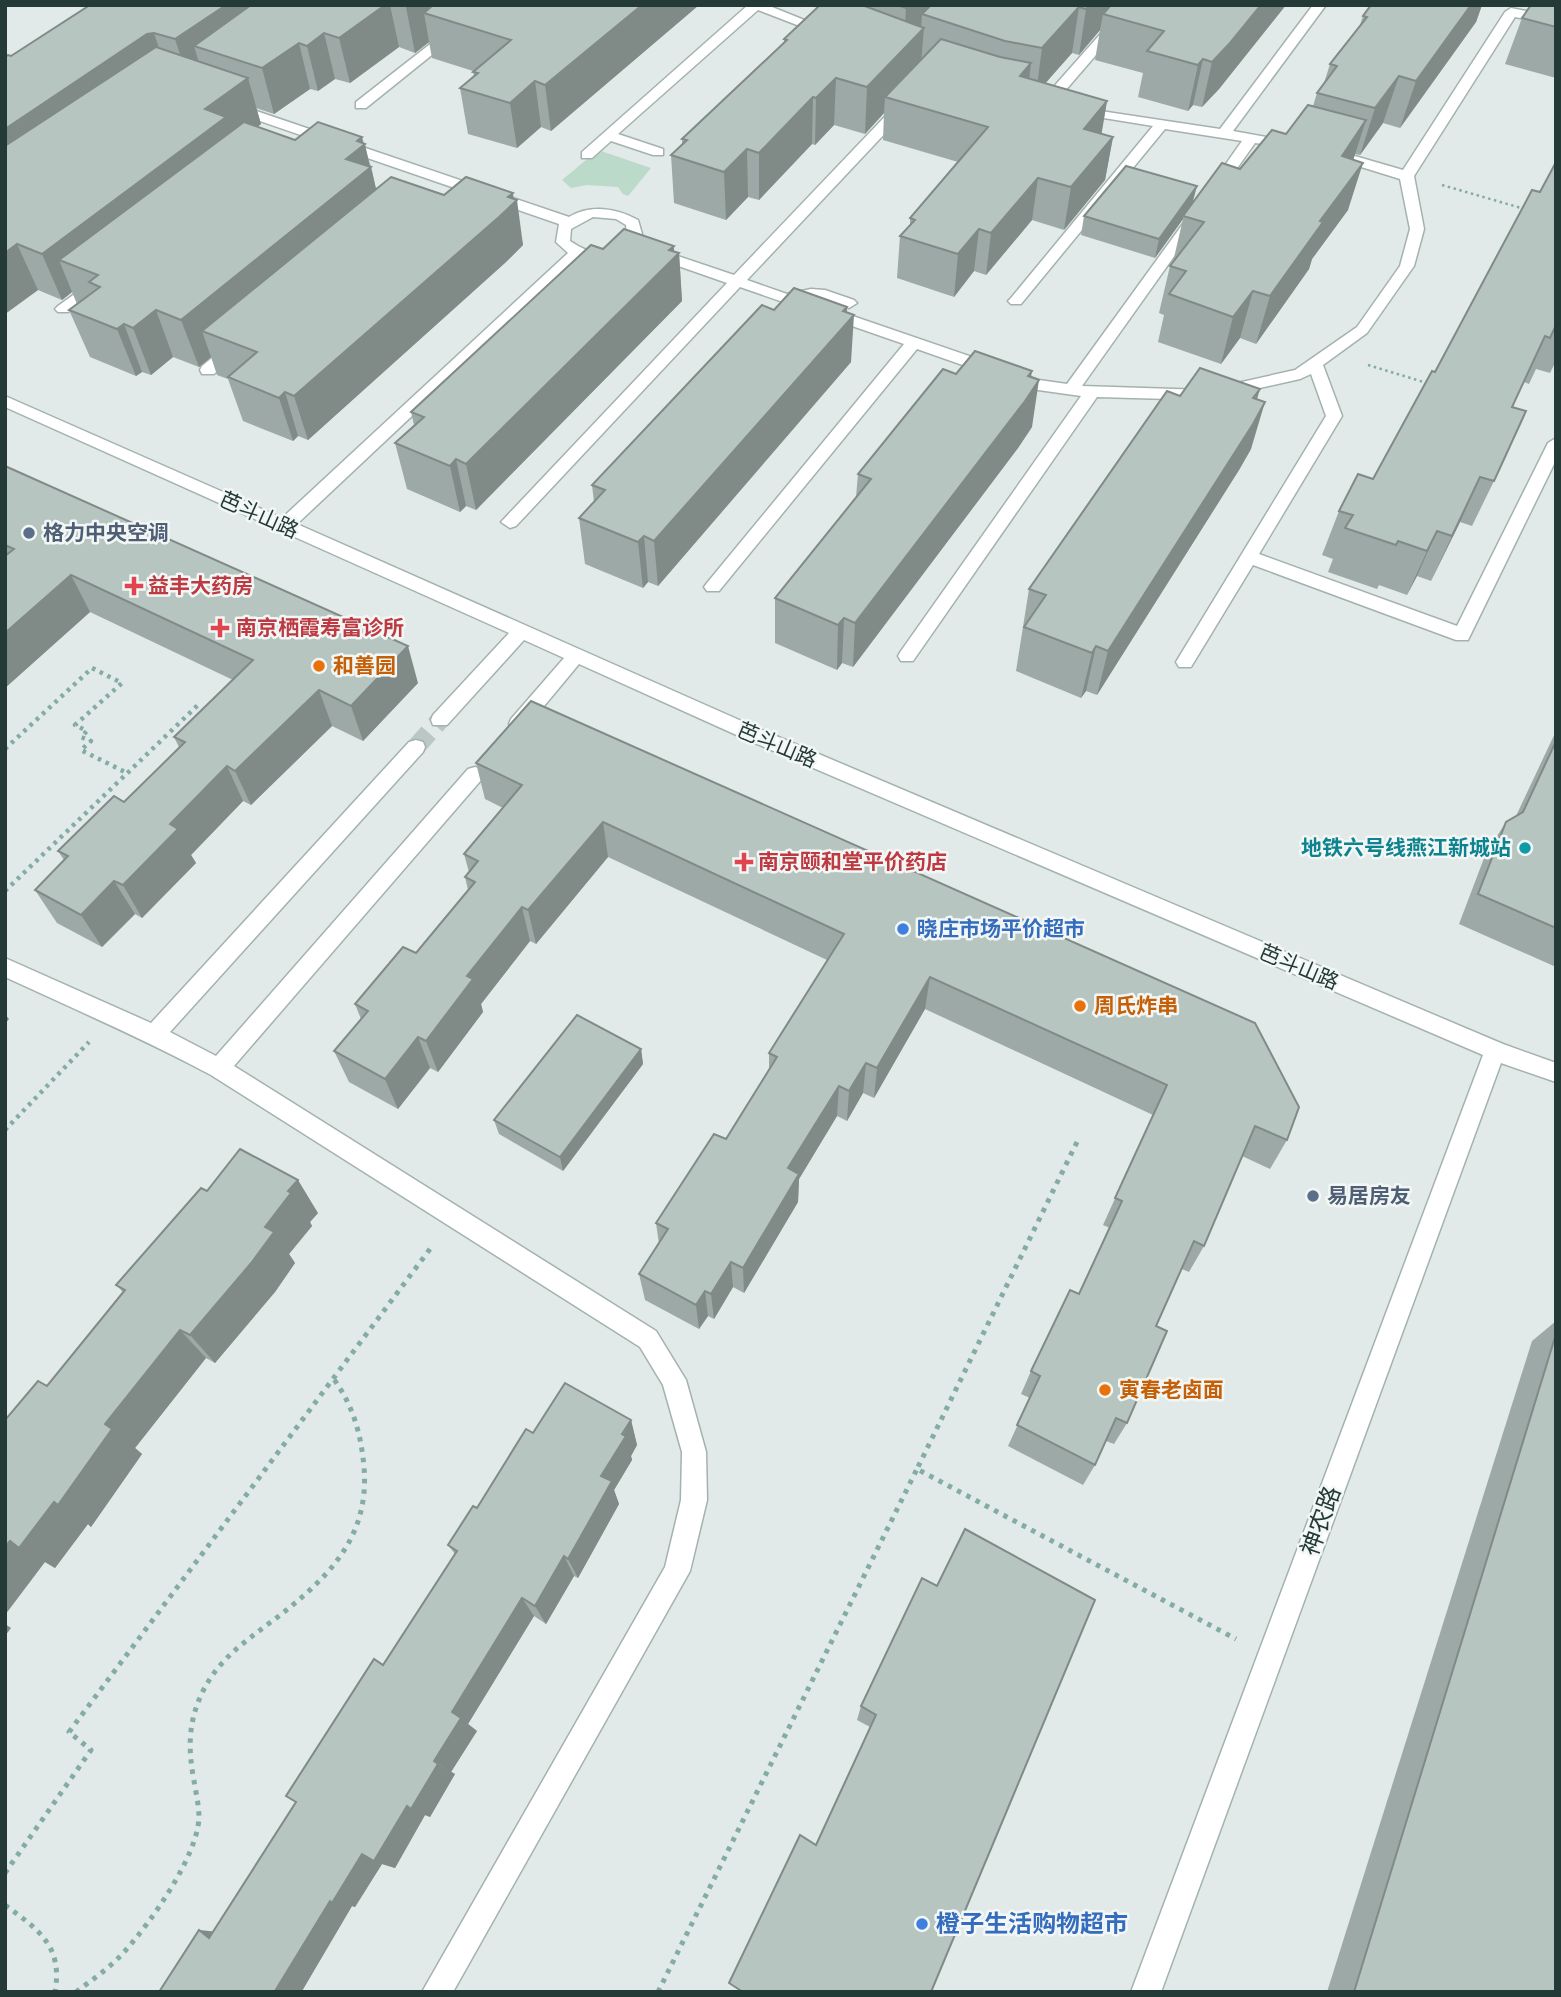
<svg xmlns="http://www.w3.org/2000/svg" width="1561" height="1997" font-family="'Noto Sans','Noto Sans SC',sans-serif">
<style>
.green{fill:#bcdac9}
.lines{fill:none;stroke-linecap:round;stroke-linejoin:round}
.minor-tunnel{stroke:#bbc7c5;stroke-width:19;stroke-dasharray:19 10;stroke-linecap:butt}
.minor-casing{stroke:#a4b2af;stroke-width:3}
.path-far2{stroke:#84aba6;stroke-width:2.5;stroke-dasharray:2.5 3.5;stroke-linecap:butt}
.path-far1{stroke:#84aba6;stroke-width:4.5;stroke-dasharray:3.5 5;stroke-linecap:butt}
.path{stroke:#84aba6;stroke-width:5;stroke-dasharray:4.5 6;stroke-linecap:butt}
.minor{fill:#fff;fill-rule:evenodd}
.wall{fill:#9da9a6}
.shaded-wall{fill:#808a87}
.building{fill:#b7c5c1;stroke:#808a87;stroke-width:2}
.service-dot{fill:#5c6f8a;stroke:#f2f7f5;stroke-width:2.5}
.health-dot{fill:#e0444e;stroke:#f2f7f5;stroke-width:2.5}
.food-dot{fill:#e8710a;stroke:#f2f7f5;stroke-width:2.5}
.culture-dot{fill:#0f9aa8;stroke:#f2f7f5;stroke-width:2.5}
.shop-dot{fill:#3f7fe0;stroke:#f2f7f5;stroke-width:2.5}
.labels{text-anchor:middle;stroke-width:5;stroke-linejoin:round;paint-order:stroke}
.street-label{font-size:21px;fill:#233a37;stroke:#f2f7f5}
.service-label{font-size:21px;font-weight:bold;fill:#4e5e75;stroke:#f2f7f5;text-anchor:start}
.health-label{font-size:21px;font-weight:bold;fill:#be3a42;stroke:#f2f7f5;text-anchor:start}
.food-label{font-size:21px;font-weight:bold;fill:#c56008;stroke:#f2f7f5;text-anchor:start}
.culture-label{font-size:21px;font-weight:bold;fill:#0d838f;stroke:#f2f7f5;text-anchor:end}
.shop-label{font-size:21px;font-weight:bold;fill:#366cbe;stroke:#f2f7f5;text-anchor:start}
.near-street-label{font-size:24px;fill:#233a37;stroke:#f2f7f5}
.near-shop-label{font-size:24px;font-weight:bold;fill:#366cbe;stroke:#f2f7f5;text-anchor:start}
</style>
<rect width="100%" height="100%" fill="#e1eae8"/>
<!-- green -->
<polygon class="green" points="598,150 651,168 628,196 623,194 618,187 587,185 571,188 562,180"/>
<g class="lines">
<!-- minor-tunnel -->
<polyline class="minor-tunnel" points="416,747 440,720"/>
<defs>
<g id="minor">
<polygon points="480,5 494,5 366,108 356,108 356,102"/>
<polygon points="748,5 767,5 834,32 828,36 823,35 758,10 618,134 663,149 663,155 653,155 611,141 592,158 582,158 582,152"/>
<polygon points="1126,5 1139,5 1052,106 1042,106 1042,100"/>
<polygon points="1313,5 1326,5 1233,131 1294,142 1294,148 1255,143 1221,191 1216,192 1209,188 1242,141 1165,129 1021,304 1011,304 1008,301 1011,298 1153,126 1079,114 1074,113 1074,107 1220,129"/>
<polygon points="1511,8 1556,17 1556,25 1515,17 1414,176 1424,229 1414,266 1367,333 1323,365 1342,416 1259,554 1457,626 1548,443 1556,438 1556,460 1468,640 1456,640 1253,565 1191,667 1179,667 1176,662 1179,657 1326,416 1311,374 1300,379 1206,400 1097,397 913,661 901,661 898,656 901,651 1081,396 1031,389 917,349 719,591 707,591 704,587 707,583 904,344 740,287 516,526 510,528 501,522 727,283 647,255 645,252 647,249 657,249 734,275 896,105 906,105 906,111 747,280 787,294 811,289 825,290 854,300 857,303 849,308 823,299 803,299 1039,380 1067,384 1190,214 1195,213 1202,217 1082,386 1206,390 1295,370 1357,327 1400,266 1410,229 1400,179 1329,157 1327,154 1334,150 1403,170 1505,12"/>
<path d="M233,103L569,217C590,204 617,208 638,220L642,234C627,258 607,264 579,259L297,524L755,727L1503,1044L1556,1063V1082L1501,1063L1161,1992H1131L1483,1055L741,737L579,664L525,729H511L509,724L511,719L564,658L524,640L447,725H433L431,720L433,715L509,633L5,407V396L282,518L568,253L556,242L559,224L228,110V104ZM593,217L616,219L626,225L627,234C612,259 592,256 570,241L571,229Z"/>
<polygon points="98,277 103,279 106,282 103,285 68,312 58,312 55,309 58,306"/>
<polygon points="235,342 243,347 241,350 214,374 202,374 200,370 202,366 229,344"/>
<path d="M416,740L423,742L425,747L423,752L170,1032L216,1056L468,769L475,767L482,769L485,774L482,779L234,1066L656,1331L686,1380L706,1452L707,1500L690,1571L453,1992H422L665,1567L681,1500L682,1452L663,1385L640,1347L211,1075C144,1039 74,1009 5,977V958L151,1023L409,742Z"/>
</g>
</defs>
<!-- minor casing -->
<use href="#minor" class="minor-casing"/>
<!-- path-far2 -->
<g class="path-far2">
<polyline points="1442,185 1528,210"/>
<polyline points="1368,365 1430,384"/>
</g>
<!-- path-far1 -->
<g class="path-far1">
<polyline points="5,749 92,668 122,683 75,725 87,731 81,737 91,741 81,750 127,773"/>
<polyline points="5,891 199,704"/>
<polyline points="5,1130 89,1042"/>
</g>
<!-- path -->
<g class="path">
<polyline points="1077,1142 917,1469 1236,1639"/>
<polyline points="5,1873 91,1750 69,1732 433,1245"/>
<path d="M5,1905C39,1930 63,1946 55,1992"/>
<path d="M76,1992C93,1979 111,1967 125,1951C151,1922 197,1857 199,1818C199,1806 196,1793 194,1781C188,1749 188,1723 202,1693C218,1660 243,1643 271,1622C325,1581 370,1540 364,1467C361,1434 353,1405 333,1378"/>
<polyline points="658,1992 917,1469"/>
</g>
<!-- minor -->
<use href="#minor" class="minor"/>
</g>
<!-- wall -->
<g class="wall">
<polygon points="90,5 699,5 551,131 541,127 517,148 468,134 460,88 474,77 473,71 432,58 429,42 415,53 399,47 350,83 335,79 318,91 310,89 274,114 256,108 261,124 257,127 295,140 362,137 371,167 376,189 444,195 513,199 523,245 506,262 308,440 298,436 293,441 243,421 228,379 217,375 211,357 199,367 173,357 151,375 142,372 136,376 90,357 69,310 77,304 72,292 62,300 38,290 5,314 11,56"/>
<polygon points="820,5 1286,5 1219,89 1202,107 1193,105 1188,111 1138,97 1143,73 1095,60 1100,30 1079,55 1072,53 1045,83 1107,101 1101,134 1113,137 1105,180 1064,230 1032,220 986,275 974,271 954,297 897,278 900,236 910,225 910,218 958,162 883,140 884,113 865,134 834,125 815,145 812,144 759,200 748,197 726,220 674,203 671,155 682,145 682,139 784,42 784,39"/>
<polygon points="1371,5 1482,5 1476,22 1400,128 1383,123 1360,155 1355,154 1353,160 1348,210 1312,259 1309,269 1256,344 1240,338 1221,364 1158,342 1164,315 1159,313 1170,266 1173,262 1183,219 1155,258 1081,235 1084,216 1193,203 1240,169 1286,134 1313,106 1317,93 1324,83 1330,64 1360,25 1363,16"/>
<polygon points="1556,5 1556,78 1505,64 1522,18"/>
<polygon points="1556,162 1556,361 1550,373 1536,369 1529,384 1524,382 1512,407 1494,481 1472,526 1460,522 1431,581 1417,576 1407,595 1379,585 1377,589 1328,572 1333,559 1322,555 1339,511 1373,479 1540,192"/>
<polygon points="674,246 674,252 679,253 682,301 476,510 466,506 460,512 407,489 395,443 414,425 411,412 603,249"/>
<polygon points="774,310 847,313 851,362 658,586 648,582 643,588 585,564 579,518 594,502 592,485"/>
<polygon points="956,374 1031,377 1032,427 1018,448 853,667 842,663 837,670 775,643 775,598 856,497 858,474"/>
<polygon points="1260,389 1256,399 1251,449 1239,470 1097,695 1086,691 1081,698 1016,671 1029,589 1180,396"/>
<polygon points="5,466 418,683 363,741 332,726 251,805 243,801 191,855 196,863 142,918 135,914 102,947 57,923 35,890 64,860 58,851 124,802 179,747 174,737 233,680 90,612 5,688"/>
<polygon points="1556,731 1556,967 1459,924 1486,853 1506,822 1516,816"/>
<polygon points="476,763 1287,1140 1270,1169 1242,1156 1204,1246 1189,1272 1182,1269 1156,1326 1127,1423 1114,1444 1106,1441 1095,1465 1083,1485 1008,1446 1030,1398 1021,1394 1031,1371 1079,1294 1110,1228 1103,1225 1153,1115 925,1009 874,1098 863,1093 847,1121 837,1116 799,1179 798,1202 744,1293 733,1287 714,1319 708,1316 699,1329 645,1300 639,1274 659,1244 656,1223 726,1139 769,1070 769,1053 827,960 608,857 536,944 530,941 481,1004 483,1012 438,1072 430,1068 398,1109 349,1082 334,1051 361,1019 355,1004 416,953 468,890 465,877 469,872 464,854 503,808 485,799"/>
<polygon points="641,1049 643,1064 563,1171 499,1134 494,1120"/>
<polygon points="207,1191 318,1213 310,1222 312,1226 289,1254 295,1263 275,1292 215,1363 206,1358 135,1448 142,1454 91,1527 88,1524 55,1568 45,1562 47,1386 123,1292 116,1285"/>
<polygon points="1556,1321 1556,1992 1327,1992 1532,1341"/>
<polygon points="631,1420 637,1445 631,1456 632,1460 614,1490 619,1504 578,1578 574,1576 546,1624 534,1616 468,1724 477,1731 451,1772 455,1774 430,1817 425,1815 395,1868 382,1864 355,1907 352,1906 302,1991 213,1931 455,1554 448,1545 477,1508 533,1433"/>
<polygon points="922,1578 931,1992 816,1845 870,1727 857,1720 861,1706"/>
</g>
<!-- shaded-wall -->
<g class="shaded-wall">
<polygon points="226,5 303,5 194,46 203,76 190,85 175,39"/>
<polygon points="385,5 390,5 399,47 350,83 339,38"/>
<polygon points="409,5 475,5 424,13 429,42 415,53 406,7"/>
<polygon points="642,5 699,5 551,131 545,85"/>
<polygon points="909,5 951,5 922,14 921,31 924,28 920,75 885,97 884,113 865,134 867,87 904,49 906,8"/>
<polygon points="1089,5 1122,5 1103,14 1100,30 1079,55 1086,9"/>
<polygon points="1261,5 1286,5 1219,89 1202,107 1212,62"/>
<polygon points="1471,5 1482,5 1476,22 1400,128 1416,81"/>
<polygon points="1079,7 1072,53 1036,94 1042,48"/>
<polygon points="154,33 169,79 5,189 5,129 147,34"/>
<polygon points="324,33 335,79 318,91 307,46"/>
<polygon points="299,43 310,89 274,114 262,68"/>
<polygon points="1203,59 1193,105 1188,111 1198,65"/>
<polygon points="1031,63 1026,105 1020,76"/>
<polygon points="1399,76 1383,123 1360,155 1375,108"/>
<polygon points="248,78 261,124 234,144 59,260 72,292 62,300 42,254 205,109"/>
<polygon points="836,78 834,125 815,145 816,98"/>
<polygon points="535,81 541,127 517,148 510,103"/>
<polygon points="813,97 812,144 759,200 759,153"/>
<polygon points="1107,101 1100,143 1084,129"/>
<polygon points="1366,120 1351,167 1342,156"/>
<polygon points="362,137 363,145 365,144 370,168 371,167 382,215 202,331 211,357 199,367 181,320"/>
<polygon points="1113,137 1105,180 1064,230 1071,187"/>
<polygon points="747,149 748,197 726,220 724,172"/>
<polygon points="1363,163 1348,210 1312,259 1309,269 1256,344 1270,296 1320,221"/>
<polygon points="1038,178 1032,220 986,275 991,233"/>
<polygon points="1197,186 1192,205 1183,216 1183,219 1155,258 1159,239"/>
<polygon points="513,193 514,203 517,200 523,245 506,262 308,440 294,396"/>
<polygon points="979,229 974,271 954,297 958,254"/>
<polygon points="17,244 38,290 5,314 5,253"/>
<polygon points="674,246 674,258 679,253 682,301 476,510 466,464"/>
<polygon points="1253,291 1240,338 1221,364 1233,317"/>
<polygon points="847,307 847,323 854,315 851,362 658,586 654,541"/>
<polygon points="156,310 173,357 151,375 133,328"/>
<polygon points="124,324 142,372 136,376 117,329"/>
<polygon points="1032,371 1028,396 1039,380 1032,427 1018,448 853,667 855,623"/>
<polygon points="1260,389 1246,436 1265,402 1251,449 1239,470 1097,695 1108,651"/>
<polygon points="285,392 298,436 293,441 279,398"/>
<polygon points="456,459 466,506 460,512 450,466"/>
<polygon points="1480,477 1460,522 1431,581 1452,536"/>
<polygon points="1437,531 1417,576 1407,595 1427,551"/>
<polygon points="644,536 648,582 643,588 638,542"/>
<polygon points="71,575 90,612 5,688 5,633"/>
<polygon points="844,618 842,663 837,670 838,625"/>
<polygon points="408,646 418,683 363,741 351,706"/>
<polygon points="1096,646 1086,691 1081,698 1092,653"/>
<polygon points="319,690 332,726 251,805 235,771"/>
<polygon points="227,766 243,801 191,855 196,863 142,918 123,885 170,824"/>
<polygon points="603,822 608,857 536,944 528,910"/>
<polygon points="114,881 135,914 102,947 81,915"/>
<polygon points="522,907 530,941 481,1004 483,1012 438,1072 426,1041 467,976"/>
<polygon points="930,977 925,1009 874,1098 877,1068"/>
<polygon points="5,1014 9,1019 5,1024"/>
<polygon points="418,1037 430,1068 398,1109 385,1079"/>
<polygon points="641,1049 643,1064 563,1171 560,1157"/>
<polygon points="866,1063 863,1093 847,1121 849,1091"/>
<polygon points="839,1086 837,1116 799,1179 798,1202 744,1293 743,1268 788,1168"/>
<polygon points="298,1180 318,1213 310,1222 312,1226 289,1254 295,1263 275,1292 215,1363 190,1335 288,1191"/>
<polygon points="731,1262 733,1287 714,1319 711,1294"/>
<polygon points="705,1291 708,1316 699,1329 696,1305"/>
<polygon points="180,1330 206,1358 135,1448 142,1454 91,1527 88,1524 55,1568 45,1562 5,1615 5,1547"/>
<polygon points="631,1420 637,1445 631,1456 632,1460 614,1490 619,1504 578,1578 568,1559 601,1476"/>
<polygon points="564,1556 574,1576 546,1624 535,1606"/>
<polygon points="522,1598 534,1616 468,1724 477,1731 451,1772 434,1761 452,1712"/>
<polygon points="5,1624 11,1628 5,1636"/>
<polygon points="438,1764 455,1774 430,1817 425,1815 395,1868 382,1864 355,1907 352,1906 302,1991 304,1992 276,1992 275,1991 330,1901 362,1854 407,1806"/>
<polygon points="199,1930 229,1933 209,1938"/>
</g>
<!-- building -->
<g class="building">
<polygon points="90,5 226,5 175,39 154,33 147,34 5,129 5,57 8,55 11,56"/>
<polygon points="251,5 385,5 339,38 324,33 307,46 299,43 262,68 194,46"/>
<polygon points="433,5 642,5 545,85 535,81 510,103 460,88 478,73 473,72 511,40 424,13"/>
<polygon points="820,5 862,5 924,28 867,87 836,78 816,98 813,97 759,153 747,149 724,172 671,155 687,140 682,139 787,40 784,39"/>
<polygon points="897,5 909,5 906,8"/>
<polygon points="931,5 1089,5 1086,9 1079,7 1042,48 1005,41 922,14"/>
<polygon points="1111,5 1261,5 1230,43 1212,62 1203,59 1198,65 1147,51 1164,31 1103,14"/>
<polygon points="1371,5 1471,5 1416,81 1399,76 1375,108 1317,93 1337,66 1330,64 1367,17 1363,16"/>
<polygon points="1531,5 1556,5 1556,27 1522,18"/>
<polygon points="941,39 1000,57 1031,63 1020,76 1107,101 1084,129 1113,137 1071,187 1038,178 991,233 979,229 958,254 900,236 915,220 910,218 988,127 885,97"/>
<polygon points="156,47 248,78 205,109 226,117 42,254 17,244 5,253 5,146"/>
<polygon points="1308,105 1366,120 1342,156 1363,163 1320,221 1323,222 1270,296 1253,291 1233,317 1169,294 1186,271 1170,266 1204,222 1183,216 1222,163 1240,169 1272,130 1286,134"/>
<polygon points="244,122 295,140 318,122 362,137 357,141 365,144 346,159 371,167 181,320 156,310 133,328 124,324 117,329 69,310 100,287 89,282 98,275 59,260"/>
<polygon points="1556,162 1556,325 1550,338 1545,336 1512,407 1526,411 1494,481 1480,477 1452,536 1437,531 1427,551 1398,541 1396,545 1345,528 1353,515 1339,511 1358,474 1373,479 1432,371 1435,372 1532,190 1540,192"/>
<polygon points="1126,166 1197,186 1159,239 1084,216"/>
<polygon points="391,177 444,195 466,177 513,193 508,197 517,200 499,217 294,396 285,392 279,398 228,377 257,352 202,331"/>
<polygon points="624,229 674,246 669,250 679,253 466,464 456,459 450,466 395,443 424,417 411,412 591,245 603,249"/>
<polygon points="794,288 847,307 843,311 854,315 654,541 644,536 638,542 579,518 605,490 592,485 762,305 774,310"/>
<polygon points="975,351 1032,371 1028,376 1039,380 1025,401 855,623 844,618 838,625 775,598 871,479 858,474 943,369 956,374"/>
<polygon points="1200,368 1260,389 1253,398 1265,402 1253,424 1108,651 1096,646 1092,653 1024,627 1046,595 1029,589 1167,391 1180,396"/>
<polygon points="5,466 408,646 351,706 319,690 235,771 227,766 170,824 178,829 123,885 114,881 81,915 35,890 68,856 58,851 114,796 124,802 185,742 174,737 253,660 71,575 5,633 5,556 14,549 5,545"/>
<polygon points="531,701 1255,1023 1299,1107 1287,1140 1255,1126 1204,1246 1194,1241 1156,1326 1167,1331 1127,1423 1116,1418 1095,1465 1017,1425 1040,1376 1031,1371 1070,1290 1079,1294 1122,1201 1115,1198 1167,1085 930,977 877,1068 866,1063 849,1091 839,1086 788,1168 799,1174 743,1268 731,1262 711,1294 705,1291 696,1305 639,1274 668,1229 656,1223 714,1134 726,1139 777,1057 769,1053 844,934 603,822 528,910 522,907 467,976 473,979 426,1041 418,1037 385,1079 334,1051 368,1011 355,1004 403,947 416,953 475,882 465,877 478,861 464,854 522,785 476,763"/>
<polygon points="1556,741 1556,928 1478,894 1506,822 1523,812"/>
<polygon points="577,1015 641,1049 560,1157 494,1120"/>
<polygon points="240,1149 298,1180 288,1191 291,1193 265,1227 274,1232 252,1262 190,1335 180,1330 105,1424 112,1429 58,1505 54,1502 19,1548 10,1541 5,1547 5,1420 38,1381 47,1386 125,1290 116,1285 201,1188 207,1191"/>
<polygon points="1556,1334 1556,1992 1354,1992"/>
<polygon points="565,1383 631,1420 622,1434 626,1436 601,1476 612,1481 568,1559 564,1556 535,1606 522,1598 452,1712 461,1718 434,1761 438,1764 411,1809 407,1806 374,1861 362,1854 332,1903 330,1901 275,1991 276,1992 159,1992 199,1930 209,1938 296,1802 286,1796 374,1659 383,1665 457,1551 448,1545 473,1506 477,1508 526,1429 533,1433"/>
<polygon points="965,1529 1095,1600 931,1992 743,1992 729,1983 800,1835 816,1845 876,1715 861,1706 922,1578 937,1586"/>
</g>
<!-- markers -->
<g class="service-dot">
<circle cx="29" cy="533" r="7"/>
<circle cx="1313" cy="1196" r="7"/>
</g>
<g class="health-dot">
<path d="M130.5 575.5h7v7h7v7h-7v7h-7v-7h-7v-7h7z"/>
<path d="M216.5 617.5h7v7h7v7h-7v7h-7v-7h-7v-7h7z"/>
<path d="M740.5 851.5h7v7h7v7h-7v7h-7v-7h-7v-7h7z"/>
</g>
<g class="food-dot">
<circle cx="319" cy="666" r="7"/>
<circle cx="1080" cy="1006" r="7"/>
<circle cx="1105" cy="1390" r="7"/>
</g>
<circle class="culture-dot" cx="1525" cy="848" r="7"/>
<g class="shop-dot">
<circle cx="903" cy="929" r="7"/>
<circle cx="922" cy="1924" r="7"/>
</g>
<g class="labels">
<!-- street labels -->
<g class="street-label">
<text transform="translate(259 515) rotate(24)" y="7">芭斗山路</text>
<text transform="translate(777 745) rotate(23)" y="7">芭斗山路</text>
<text transform="translate(1299 967) rotate(23)" y="7">芭斗山路</text>
</g>
<!-- service labels -->
<g class="service-label">
<text x="43" y="540">格力中央空调</text>
<text x="1327" y="1203">易居房友</text>
</g>
<!-- health labels -->
<g class="health-label">
<text x="148" y="593">益丰大药房</text>
<text x="236" y="635">南京栖霞寿富诊所</text>
<text x="758" y="869">南京颐和堂平价药店</text>
</g>
<!-- food labels -->
<g class="food-label">
<text x="333" y="673">和善园</text>
<text x="1094" y="1013">周氏炸串</text>
<text x="1119" y="1397">寅春老卤面</text>
</g>
<!-- culture labels -->
<g class="culture-label">
<text x="1511" y="855">地铁六号线燕江新城站</text>
</g>
<!-- shop labels -->
<g class="shop-label">
<text x="917" y="936">晓庄市场平价超市</text>
</g>
<!-- near-street labels -->
<g class="near-street-label">
<text transform="translate(1321 1521) rotate(-70)" y="8">神农路</text>
</g>
<!-- near-shop labels -->
<g class="near-shop-label">
<text x="936" y="1932">橙子生活购物超市</text>
</g>
</g>
<!-- border -->
<rect width="1561" height="1997" fill="none" stroke="#233a37" stroke-width="14"/>
</svg>
